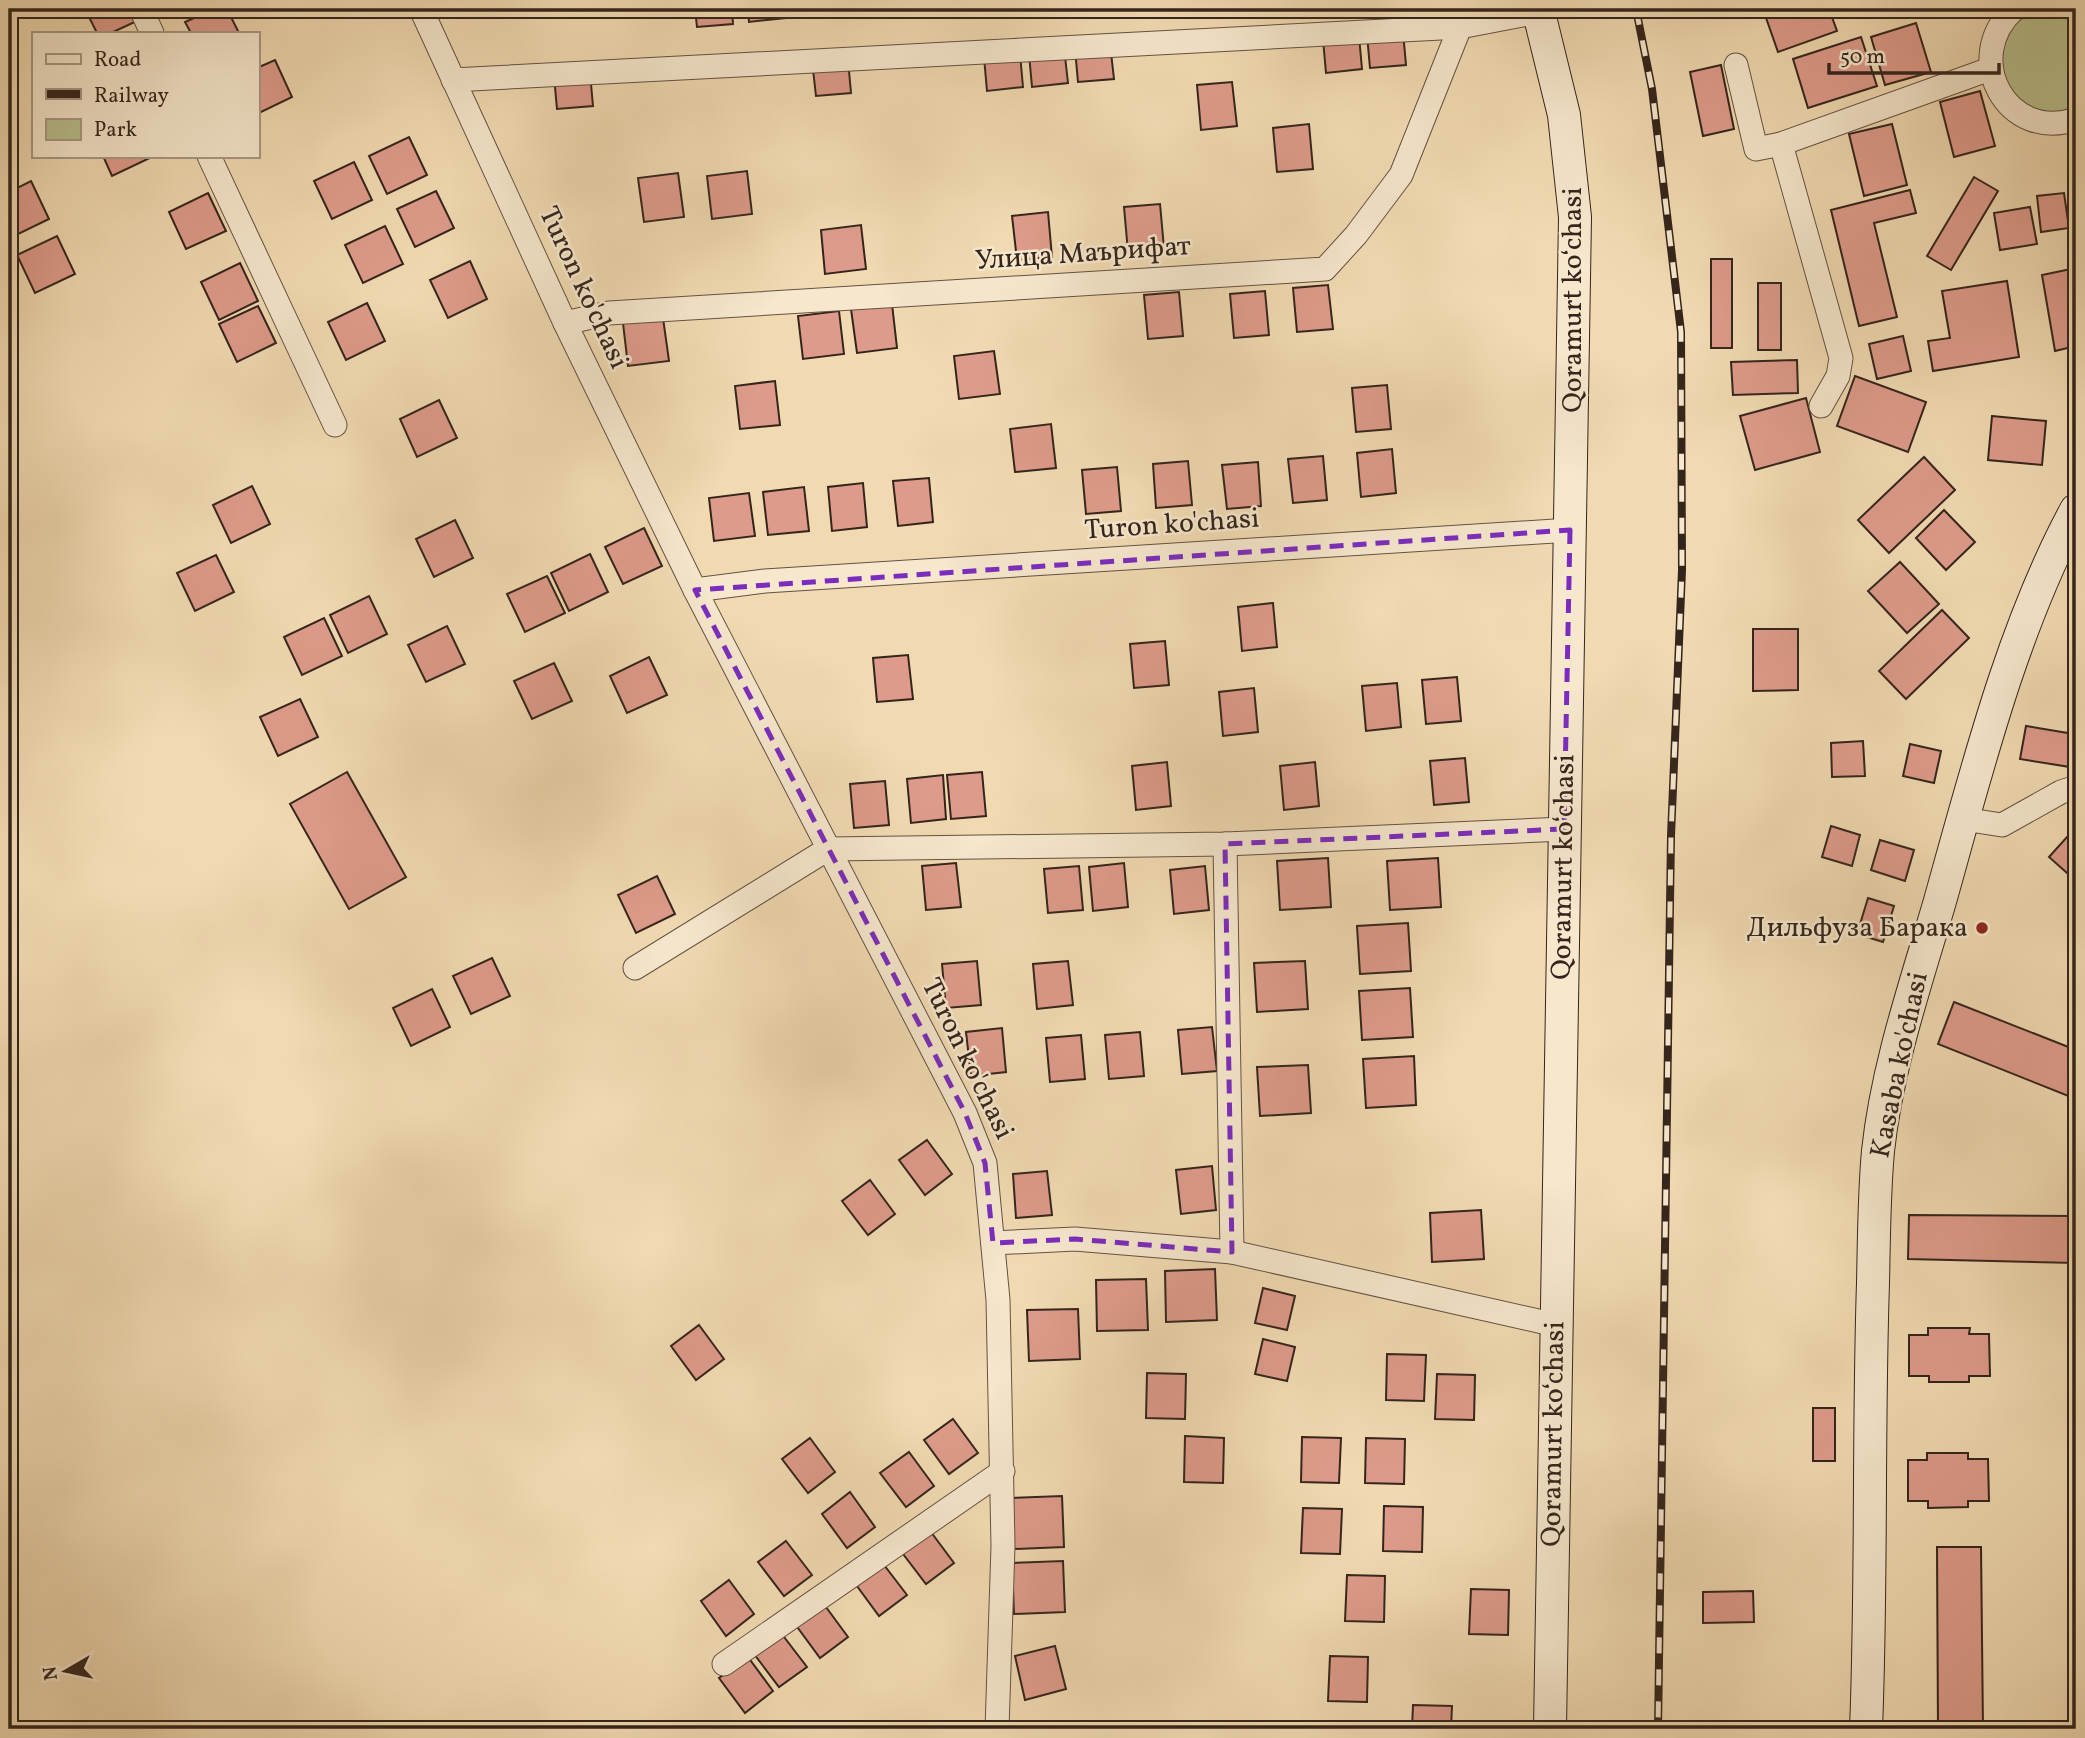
<svg xmlns="http://www.w3.org/2000/svg" width="2085" height="1738" font-family="Vollkorn,serif">
<style>
.green{fill:#b9c08d;stroke:#767254;stroke-width:2}
.building{fill:#de9b8b;stroke:#34251c;stroke-width:2}
.lines{fill:none;stroke-linecap:round;stroke-linejoin:round}
.street-casing{stroke:#635242;stroke-width:25}
.secondary-casing{stroke:#34251c;stroke-width:34}
.street{stroke:#f6e7cd;stroke-width:23}
.secondary{stroke:#f6e7cd;stroke-width:32}
.rail-casing{stroke:#34251c;stroke-width:8}
.rail{stroke:#f6e7cd;stroke-width:5;stroke-dasharray:16;stroke-linecap:butt}
.marked{fill:none;stroke:#7b2cbf;stroke-width:5;stroke-dasharray:14 9;stroke-linejoin:round}
.poi-dot{fill:#8f2418;stroke:#f6e7cd;stroke-width:2.5}
.labels{text-anchor:middle;dominant-baseline:central;stroke-width:5;stroke-linejoin:round;paint-order:stroke}
.street-label{font-size:28px;fill:#34251c;stroke:#f6e7cd}
.poi-label{font-size:28px;fill:#34251c;stroke:#f6e7cd;text-anchor:end}
</style>
<rect width="100%" height="100%" fill="#f1dab2"/>
<filter id="stains"><feTurbulence type="fractalNoise" baseFrequency=".00286" numOctaves="4"/><feColorMatrix values="0 0 0 0 .2 0 0 0 0 .09 0 0 0 0 .02 0 0 0 .5 -.17"/></filter>
<radialGradient id="worn" r=".72"><stop offset=".6" stop-color="#630" stop-opacity="0"/><stop offset="1" stop-color="#630" stop-opacity=".3"/></radialGradient>
<path class="green" d="M 2047,9 L 2068,11 L 2076,15 L 2076,106 C 2005,142 1964,22 2047,9 Z"/>
<g class="building">
<path d="M 85,9 L 133,9 L 139,20 L 111,33 L 97,33 Z"/>
<path d="M 214,9 L 227,9 L 239,33 L 191,33 L 185,22 Z"/>
<path d="M 695,9 L 732,9 L 733,24 L 697,27 Z"/>
<path d="M 748,9 L 784,9 L 785,18 L 749,22 Z"/>
<path d="M 1784,9 L 1829,9 L 1837,31 L 1778,52 L 1765,15 Z"/>
<path d="M 1402,21 L 1406,65 L 1370,68 L 1366,24 Z"/>
<path d="M 1916,23 L 1931,72 L 1885,85 L 1871,37 Z"/>
<path d="M 1358,25 L 1362,69 L 1326,73 L 1322,28 Z"/>
<path d="M 1109,35 L 1114,79 L 1078,82 L 1074,38 Z"/>
<path d="M 1861,37 L 1877,86 L 1808,108 L 1793,59 Z"/>
<path d="M 1063,39 L 1068,83 L 1032,87 L 1028,43 Z"/>
<path d="M 1019,43 L 1023,87 L 987,91 L 983,46 Z"/>
<path d="M 847,49 L 851,93 L 816,96 L 811,52 Z"/>
<path d="M 275,60 L 292,97 L 257,114 L 257,68 Z"/>
<path d="M 589,62 L 593,106 L 557,109 L 553,65 Z"/>
<path d="M 1721,65 L 1734,129 L 1703,136 L 1690,72 Z"/>
<path d="M 1232,82 L 1237,126 L 1201,130 L 1197,85 Z"/>
<path d="M 1980,91 L 1995,146 L 1954,157 L 1940,102 Z"/>
<path d="M 1309,124 L 1313,169 L 1277,172 L 1273,128 Z"/>
<path d="M 1892,124 L 1907,185 L 1864,196 L 1849,134 Z"/>
<path d="M 409,137 L 427,175 L 387,194 L 369,156 Z"/>
<path d="M 103,156 L 151,156 L 152,157 L 112,176 Z"/>
<path d="M 354,162 L 372,200 L 332,219 L 314,181 Z"/>
<path d="M 747,171 L 752,214 L 712,219 L 707,176 Z"/>
<path d="M 678,173 L 684,217 L 644,222 L 638,178 Z"/>
<path d="M 1974,177 L 1998,191 L 1951,270 L 1927,256 Z"/>
<path d="M 31,181 L 49,219 L 10,238 L 9,192 Z"/>
<path d="M 1910,190 L 1916,213 L 1874,223 L 1897,317 L 1859,326 L 1831,210 Z"/>
<path d="M 436,191 L 454,228 L 415,247 L 397,209 Z"/>
<path d="M 208,193 L 226,231 L 186,249 L 169,212 Z"/>
<path d="M 2064,193 L 2069,228 L 2041,232 L 2037,196 Z"/>
<path d="M 1160,204 L 1164,248 L 1128,252 L 1124,207 Z"/>
<path d="M 2030,207 L 2037,244 L 2000,250 L 1994,213 Z"/>
<path d="M 1048,212 L 1052,257 L 1017,260 L 1012,216 Z"/>
<path d="M 861,225 L 866,269 L 825,274 L 821,230 Z"/>
<path d="M 385,226 L 403,264 L 363,283 L 345,245 Z"/>
<path d="M 57,236 L 75,274 L 35,293 L 17,255 Z"/>
<rect x="1711" y="259" width="21" height="89"/>
<path d="M 470,261 L 487,299 L 448,318 L 430,280 Z"/>
<path d="M 240,263 L 258,301 L 219,320 L 201,282 Z"/>
<path d="M 2071,269 L 2076,296 L 2076,346 L 2055,351 L 2042,275 Z"/>
<path d="M 2007,281 L 2019,357 L 1933,371 L 1928,341 L 1950,338 L 1942,291 Z"/>
<rect x="1758" y="283" width="23" height="67"/>
<path d="M 1328,285 L 1333,329 L 1297,332 L 1293,288 Z"/>
<path d="M 1265,291 L 1269,335 L 1234,338 L 1230,294 Z"/>
<path d="M 1179,292 L 1183,336 L 1148,339 L 1144,295 Z"/>
<path d="M 367,303 L 385,341 L 346,360 L 328,322 Z"/>
<path d="M 892,304 L 897,348 L 857,353 L 851,309 Z"/>
<path d="M 258,306 L 276,343 L 237,362 L 219,324 Z"/>
<path d="M 839,311 L 844,354 L 803,359 L 798,316 Z"/>
<path d="M 663,318 L 669,361 L 628,366 L 623,323 Z"/>
<path d="M 1903,336 L 1911,371 L 1877,379 L 1869,344 Z"/>
<path d="M 994,351 L 1000,394 L 959,399 L 954,356 Z"/>
<path d="M 1797,360 L 1798,393 L 1733,395 L 1731,362 Z"/>
<path d="M 1855,376 L 1926,402 L 1908,452 L 1837,426 Z"/>
<path d="M 775,381 L 780,425 L 740,429 L 735,386 Z"/>
<path d="M 1387,385 L 1391,429 L 1356,432 L 1352,388 Z"/>
<path d="M 1806,398 L 1820,452 L 1755,470 L 1740,416 Z"/>
<path d="M 439,400 L 457,438 L 417,457 L 400,419 Z"/>
<path d="M 1992,416 L 2046,421 L 2042,465 L 1988,460 Z"/>
<path d="M 1051,424 L 1056,468 L 1015,472 L 1010,429 Z"/>
<path d="M 1392,449 L 1396,493 L 1361,497 L 1357,453 Z"/>
<path d="M 1323,456 L 1327,500 L 1293,503 L 1288,459 Z"/>
<path d="M 1924,457 L 1955,490 L 1889,553 L 1858,520 Z"/>
<path d="M 1188,461 L 1192,505 L 1156,508 L 1153,464 Z"/>
<path d="M 1258,462 L 1261,506 L 1227,509 L 1222,465 Z"/>
<path d="M 1117,467 L 1121,511 L 1086,514 L 1082,470 Z"/>
<path d="M 929,478 L 933,522 L 898,526 L 893,481 Z"/>
<path d="M 863,483 L 867,527 L 832,531 L 828,487 Z"/>
<path d="M 252,486 L 270,524 L 231,543 L 213,505 Z"/>
<path d="M 804,487 L 809,531 L 768,535 L 763,492 Z"/>
<path d="M 749,493 L 755,536 L 714,541 L 709,498 Z"/>
<path d="M 1944,510 L 1975,542 L 1946,570 L 1916,538 Z"/>
<path d="M 455,520 L 473,558 L 434,577 L 416,539 Z"/>
<path d="M 644,528 L 662,566 L 623,584 L 605,547 Z"/>
<path d="M 590,554 L 608,592 L 569,611 L 551,573 Z"/>
<path d="M 216,555 L 234,592 L 195,611 L 177,573 Z"/>
<path d="M 1900,562 L 1939,604 L 1907,633 L 1868,591 Z"/>
<path d="M 547,576 L 565,613 L 525,632 L 507,594 Z"/>
<path d="M 369,596 L 387,634 L 348,653 L 330,615 Z"/>
<path d="M 1273,603 L 1277,647 L 1242,651 L 1238,607 Z"/>
<path d="M 1942,610 L 1969,638 L 1906,699 L 1879,671 Z"/>
<path d="M 324,618 L 342,656 L 302,675 L 284,637 Z"/>
<path d="M 447,626 L 465,664 L 426,682 L 408,645 Z"/>
<path d="M 1753,629 L 1798,629 L 1798,690 L 1753,691 Z"/>
<path d="M 1165,641 L 1169,685 L 1134,688 L 1130,644 Z"/>
<path d="M 908,655 L 913,699 L 877,702 L 873,658 Z"/>
<path d="M 649,657 L 667,695 L 627,713 L 610,676 Z"/>
<path d="M 554,663 L 572,701 L 532,719 L 514,681 Z"/>
<path d="M 1457,677 L 1461,721 L 1426,724 L 1422,680 Z"/>
<path d="M 1397,683 L 1401,727 L 1366,731 L 1362,686 Z"/>
<path d="M 1254,688 L 1258,732 L 1223,736 L 1219,692 Z"/>
<path d="M 300,699 L 318,737 L 278,756 L 260,717 Z"/>
<path d="M 2076,723 L 2076,768 L 2020,759 L 2026,726 L 2074,734 Z"/>
<path d="M 1863,741 L 1865,776 L 1832,777 L 1831,743 Z"/>
<path d="M 1910,744 L 1941,751 L 1934,783 L 1903,776 Z"/>
<path d="M 1465,758 L 1469,802 L 1434,805 L 1430,761 Z"/>
<path d="M 1167,762 L 1171,806 L 1136,810 L 1132,766 Z"/>
<path d="M 1315,762 L 1319,806 L 1284,810 L 1280,766 Z"/>
<path d="M 347,772 L 406,877 L 349,909 L 290,804 Z"/>
<path d="M 982,772 L 986,816 L 951,819 L 947,775 Z"/>
<path d="M 943,775 L 946,819 L 911,823 L 907,779 Z"/>
<path d="M 885,781 L 889,825 L 854,828 L 850,784 Z"/>
<path d="M 1831,826 L 1860,835 L 1852,866 L 1822,857 Z"/>
<path d="M 2076,827 L 2076,881 L 2049,857 Z"/>
<path d="M 1880,840 L 1914,850 L 1905,881 L 1871,870 Z"/>
<path d="M 1328,858 L 1331,907 L 1280,910 L 1277,861 Z"/>
<path d="M 1438,858 L 1441,907 L 1390,910 L 1387,861 Z"/>
<path d="M 956,863 L 961,907 L 926,910 L 922,866 Z"/>
<path d="M 1124,863 L 1128,907 L 1093,911 L 1089,867 Z"/>
<path d="M 1079,866 L 1083,910 L 1048,913 L 1044,869 Z"/>
<path d="M 1205,866 L 1209,910 L 1174,914 L 1170,870 Z"/>
<path d="M 657,876 L 675,914 L 636,933 L 618,895 Z"/>
<path d="M 1868,898 L 1894,906 L 1883,942 L 1857,934 Z"/>
<path d="M 1408,923 L 1411,971 L 1360,974 L 1357,926 Z"/>
<path d="M 492,958 L 510,996 L 471,1014 L 453,976 Z"/>
<path d="M 977,961 L 981,1005 L 946,1008 L 942,964 Z"/>
<path d="M 1068,961 L 1073,1005 L 1037,1009 L 1033,964 Z"/>
<path d="M 1305,961 L 1308,1009 L 1257,1012 L 1254,963 Z"/>
<path d="M 1410,988 L 1413,1037 L 1362,1040 L 1359,991 Z"/>
<path d="M 432,989 L 450,1027 L 411,1046 L 393,1008 Z"/>
<path d="M 1954,1002 L 2076,1050 L 2076,1099 L 1938,1044 Z"/>
<path d="M 1212,1027 L 1217,1071 L 1182,1074 L 1178,1030 Z"/>
<path d="M 1002,1028 L 1006,1072 L 971,1076 L 966,1032 Z"/>
<path d="M 1140,1032 L 1144,1076 L 1109,1079 L 1105,1035 Z"/>
<path d="M 1081,1035 L 1085,1079 L 1050,1082 L 1046,1038 Z"/>
<path d="M 1414,1056 L 1416,1105 L 1366,1108 L 1363,1059 Z"/>
<path d="M 1308,1065 L 1311,1113 L 1260,1116 L 1257,1067 Z"/>
<path d="M 927,1140 L 952,1174 L 925,1195 L 899,1160 Z"/>
<path d="M 1212,1166 L 1216,1210 L 1181,1214 L 1176,1170 Z"/>
<path d="M 1047,1171 L 1052,1215 L 1016,1218 L 1013,1174 Z"/>
<path d="M 870,1180 L 895,1214 L 868,1235 L 842,1201 Z"/>
<path d="M 1481,1210 L 1484,1259 L 1432,1262 L 1430,1213 Z"/>
<path d="M 1909,1215 L 2076,1216 L 2076,1263 L 1908,1259 Z"/>
<path d="M 1215,1269 L 1217,1320 L 1166,1322 L 1165,1271 Z"/>
<path d="M 1146,1279 L 1148,1330 L 1097,1331 L 1096,1280 Z"/>
<path d="M 1263,1288 L 1295,1296 L 1287,1330 L 1255,1323 Z"/>
<path d="M 1078,1309 L 1080,1359 L 1029,1361 L 1027,1310 Z"/>
<path d="M 699,1325 L 724,1359 L 696,1380 L 671,1346 Z"/>
<path d="M 1928,1328 L 1970,1328 L 1969,1334 L 1989,1334 L 1990,1376 L 1969,1376 L 1969,1382 L 1929,1382 L 1929,1376 L 1909,1376 L 1909,1335 L 1928,1335 Z"/>
<path d="M 1263,1339 L 1295,1347 L 1287,1381 L 1255,1374 Z"/>
<path d="M 1387,1354 L 1426,1355 L 1424,1401 L 1386,1400 Z"/>
<path d="M 1147,1373 L 1186,1374 L 1185,1419 L 1146,1418 Z"/>
<path d="M 1437,1374 L 1475,1375 L 1474,1420 L 1435,1419 Z"/>
<rect x="1813" y="1408" width="22" height="53"/>
<path d="M 953,1419 L 978,1453 L 949,1474 L 924,1440 Z"/>
<path d="M 1185,1436 L 1224,1438 L 1223,1483 L 1184,1482 Z"/>
<path d="M 1302,1437 L 1341,1438 L 1339,1483 L 1301,1482 Z"/>
<path d="M 810,1438 L 835,1472 L 808,1493 L 782,1459 Z"/>
<path d="M 1366,1438 L 1405,1439 L 1404,1484 L 1365,1483 Z"/>
<path d="M 909,1452 L 934,1486 L 906,1507 L 880,1473 Z"/>
<path d="M 1927,1453 L 1968,1453 L 1968,1459 L 1988,1459 L 1989,1501 L 1968,1501 L 1968,1507 L 1928,1508 L 1928,1501 L 1908,1501 L 1908,1460 L 1927,1460 Z"/>
<path d="M 850,1492 L 875,1527 L 847,1548 L 822,1514 Z"/>
<path d="M 1062,1496 L 1064,1547 L 1013,1549 L 1011,1498 Z"/>
<path d="M 1384,1506 L 1423,1507 L 1422,1552 L 1383,1551 Z"/>
<path d="M 1303,1508 L 1342,1509 L 1340,1554 L 1301,1553 Z"/>
<path d="M 928,1528 L 954,1563 L 926,1584 L 900,1550 Z"/>
<path d="M 786,1541 L 812,1575 L 784,1596 L 758,1562 Z"/>
<path d="M 1937,1547 L 1981,1547 L 1983,1729 L 1938,1729 Z"/>
<path d="M 881,1561 L 907,1595 L 879,1616 L 854,1582 Z"/>
<path d="M 1063,1561 L 1065,1612 L 1014,1614 L 1012,1563 Z"/>
<path d="M 1347,1575 L 1385,1576 L 1384,1622 L 1345,1621 Z"/>
<path d="M 729,1580 L 754,1614 L 726,1636 L 701,1601 Z"/>
<path d="M 1471,1589 L 1509,1590 L 1508,1635 L 1469,1634 Z"/>
<path d="M 1753,1591 L 1754,1622 L 1703,1623 L 1703,1592 Z"/>
<path d="M 823,1603 L 848,1637 L 820,1658 L 795,1624 Z"/>
<path d="M 781,1633 L 807,1667 L 779,1687 L 754,1654 Z"/>
<path d="M 1055,1646 L 1066,1689 L 1025,1700 L 1015,1656 Z"/>
<path d="M 1330,1656 L 1368,1657 L 1367,1702 L 1328,1701 Z"/>
<path d="M 748,1657 L 773,1691 L 745,1713 L 719,1678 Z"/>
<path d="M 1413,1705 L 1452,1706 L 1451,1729 L 1412,1729 Z"/>
</g>
<g class="lines">
<defs>
<g id="street">
<path d="M 141,9 L 152,33"/>
<path d="M 421,9 L 565,323 L 695,590 L 965,1113 L 985,1163 L 998,1300 L 1003,1546 L 997,1729"/>
<path d="M 2014,9 C 1961,58 2007,143 2076,119"/>
<path d="M 1736,65 L 1756,149 L 1781,144"/>
<path d="M 453,80 L 1460,27 L 1549,10"/>
<path d="M 209,156 L 335,425"/>
<path d="M 565,323 L 609,313 L 1325,269 L 1356,235 L 1401,175 L 1460,27"/>
<path d="M 1821,406 L 1838,376 L 1841,358 L 1781,144 L 1990,69"/>
<path d="M 695,590 L 765,581 L 1570,530"/>
<path d="M 1963,819 L 2002,825 L 2061,792 L 2076,787"/>
<path d="M 1225,844 L 1232,1252"/>
<path d="M 635,968 L 828,849 L 1225,844 L 1564,829"/>
<path d="M 993,1243 L 1075,1239 L 1232,1252 L 1556,1325"/>
<path d="M 724,1664 L 1003,1471"/>
</g>
<g id="secondary">
<path d="M 1538,9 L 1564,115 L 1575,217 L 1550,1729"/>
<path d="M 1866,1729 C 1872,1581 1868,1432 1873,1283 C 1874,1239 1874,1195 1878,1151 C 1887,1066 1916,983 1940,901 C 1976,773 2012,628 2076,510"/>
</g>
</defs>
<use href="#street" class="street-casing"/>
<use href="#secondary" class="secondary-casing"/>
<use href="#street" class="street"/>
<use href="#secondary" class="secondary"/>
<defs>
<path id="rail" d="M 1636,9 L 1652,89 L 1681,332 L 1682,570 L 1671,836 L 1658,1729"/>
</defs>
<use href="#rail" class="rail-casing"/>
<use href="#rail" class="rail"/>
</g>
<path class="marked" d="M 1570,530 L 1564,829 L 1225,844 L 1232,1252 L 1075,1239 L 993,1243 L 985,1163 L 965,1113 L 695,590 Z"/>
<circle class="poi-dot" cx="1982" cy="928" r="7"/>
<g class="labels">
<g class="street-label">
<text transform="translate(1083 254) rotate(-4)">Улица Маърифат</text>
<text transform="translate(583 288) rotate(65)">Turon ko'chasi</text>
<text transform="translate(1573 300) rotate(-90)">Qoramurt koʻchasi</text>
<text transform="translate(1172 525) rotate(-4)">Turon ko'chasi</text>
<text transform="translate(1564 867) rotate(-89)">Qoramurt koʻchasi</text>
<text transform="translate(967 1059) rotate(64)">Turon ko'chasi</text>
<text transform="translate(1900 1065) rotate(-78)">Kasaba ko'chasi</text>
<text transform="translate(1554 1434) rotate(-89)">Qoramurt koʻchasi</text>
</g>
<g class="poi-label">
<text x="1968" y="928">Дильфуза Барака</text>
</g>
</g>
<rect width="2085" height="1738" fill="none" stroke="#f1dab2" stroke-width="35"/>
<rect x="10" y="10" width="2064" height="1717" fill="none" stroke="#34251c" stroke-width="3.5"/>
<rect x="18" y="18" width="2050" height="1703" fill="none" stroke="#34251c" stroke-width="2"/>
<rect x="32" y="32" width="228" height="126" fill="#f6e7cd" stroke="#a89986" stroke-width="2"/>
<rect x="46" y="54" width="35" height="10" fill="#f6e7cd" stroke="#a89986" stroke-width="2"/>
<text x="94" y="66" font-size="21" fill="#34251c">Road</text>
<rect x="46" y="89" width="35" height="10" fill="#34251c" stroke="#a89986" stroke-width="2"/>
<text x="94" y="102" font-size="21" fill="#34251c">Railway</text>
<rect x="46" y="119" width="35" height="21" fill="#b9c08d" stroke="#a89986" stroke-width="2"/>
<text x="94" y="136" font-size="21" fill="#34251c">Park</text>
<g transform="translate(66 1671) rotate(261)" stroke="#f6e7cd" stroke-width="5" paint-order="stroke">
<path d="M0-5L12 26L0 18L-12 26Z" fill="#34251c"/>
<text y="-10" font-size="19" font-weight="bold" text-anchor="middle" fill="#34251c">N</text>
</g>
<path d="M1829 63v10h170v-10" fill="none" stroke="#34251c" stroke-width="3.5"/>
<text x="1840" y="63" font-size="21" fill="#34251c" stroke="#f6e7cd" stroke-width="5" paint-order="stroke">50 m</text>
<rect width="100%" height="100%" filter="url(#stains)"/>
<rect width="100%" height="100%" fill="url(#worn)"/>
</svg>
